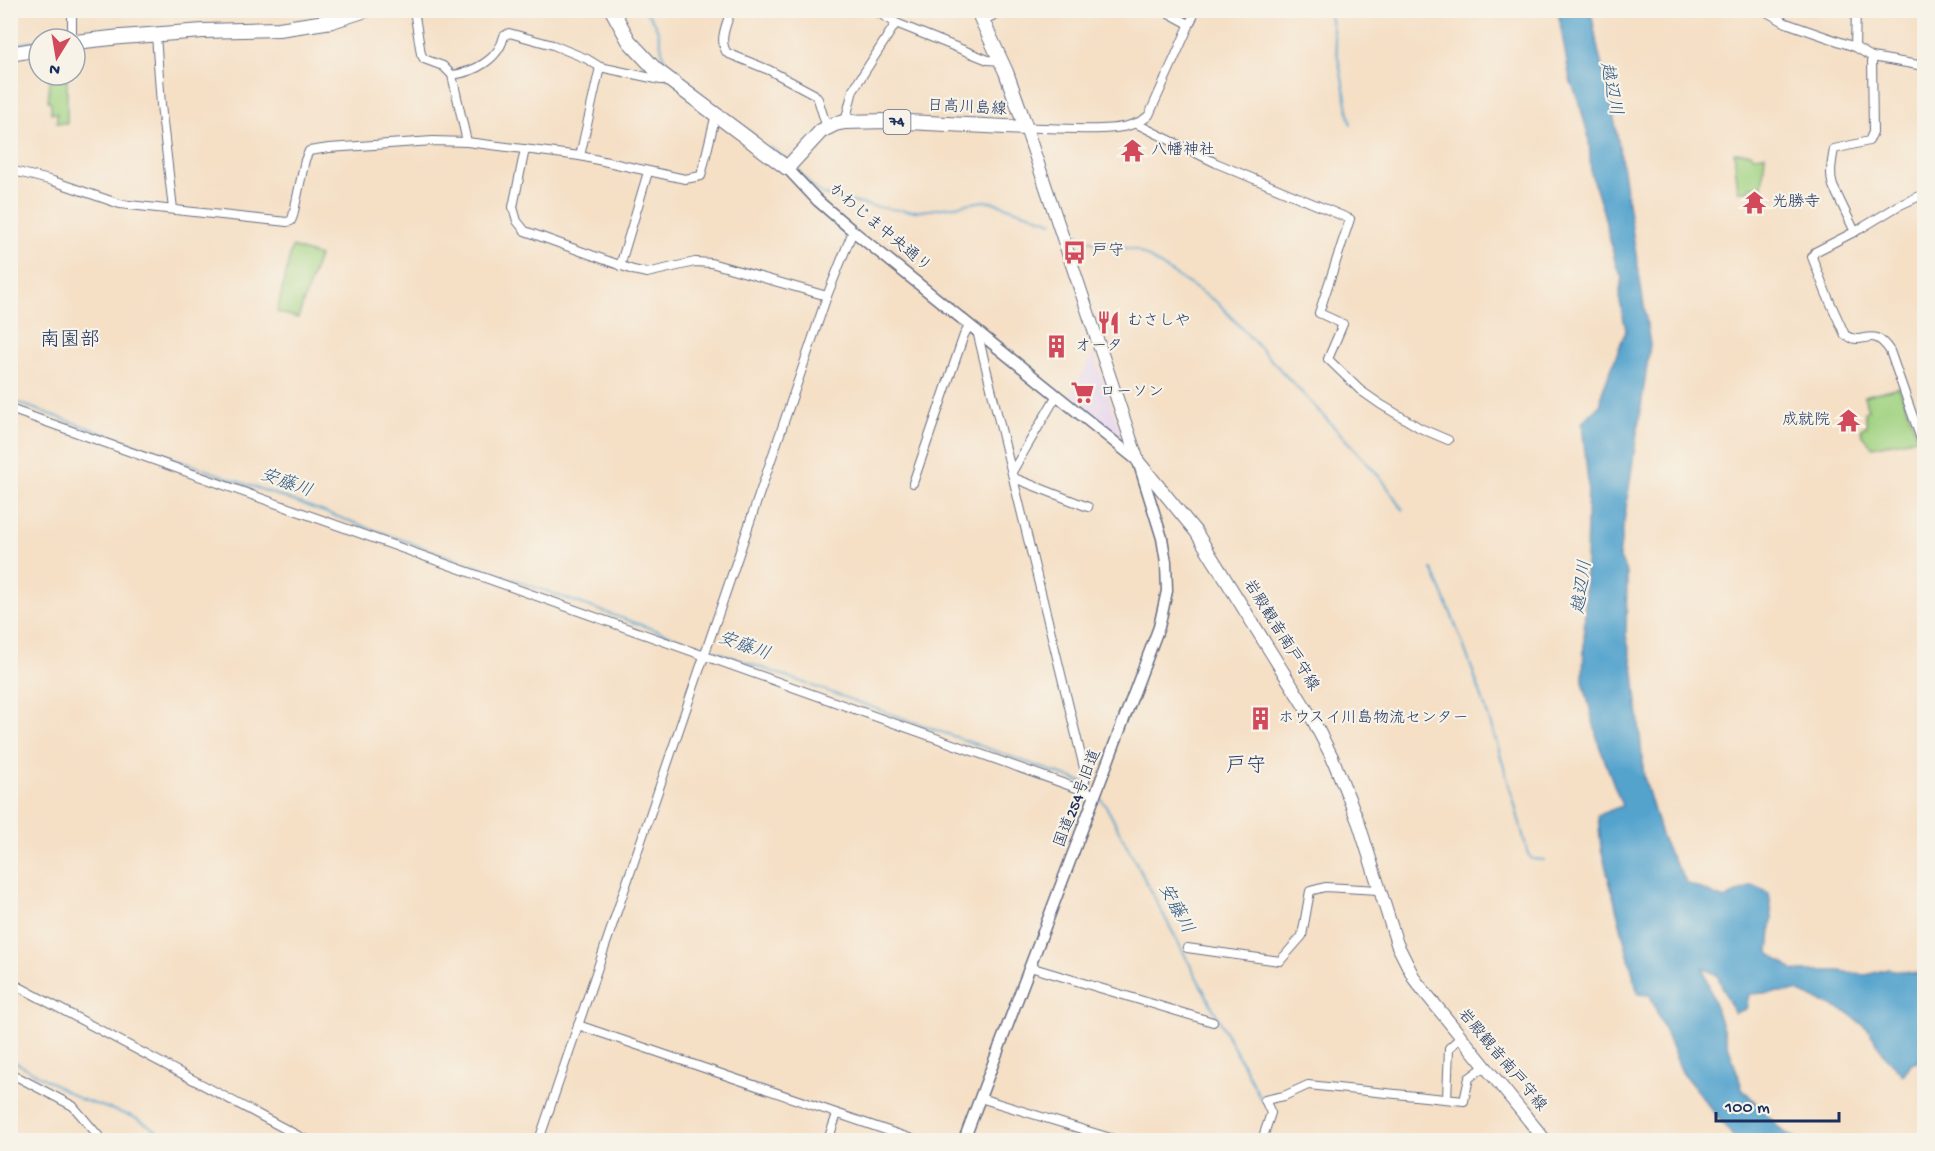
<svg xmlns="http://www.w3.org/2000/svg" width="1935" height="1151" font-family="'Gochi Hand','Klee One',sans-serif">
<style>
.built{fill:#e5d3f1}
.green{fill:#a1d382;stroke:#5e8170;stroke-width:1.5}
.water{fill:#53a3cd;stroke:#376996;stroke-width:1.5}
.lines{fill:none;stroke-linecap:round;stroke-linejoin:round}
.stream{stroke:#53a3cd;stroke-width:2}
.minor-casing{stroke:#676d82;stroke-width:10}
.tertiary-casing{stroke:#676d82;stroke-width:13}
.secondary-casing{stroke:#676d82;stroke-width:14}
.primary-casing{stroke:#676d82;stroke-width:16}
.minor{stroke:#fff;stroke-width:8}
.tertiary{stroke:#fff;stroke-width:10}
.secondary{stroke:#fff;stroke-width:12}
.primary{stroke:#fff;stroke-width:14}
.labels{text-anchor:middle;dominant-baseline:central;stroke-width:4.5;stroke-linejoin:round;paint-order:stroke}
.shield{fill:#f7f3e8;stroke:#5d6a87;stroke-width:1.5}
.shield-label{font-size:15px;font-weight:bold;fill:#1b2f5e}
.street-label{font-size:16px;fill:#1b2f5e;stroke:#f7f3e8}
.poi-label{font-size:16px;fill:#1b2f5e;stroke:#f7f3e8;text-anchor:start}
.water-label{font-size:18px;font-style:italic;fill:#2f5885;stroke:#f7f3e8}
.quarter-label{font-size:20px;fill:#1b2f5e;stroke:#f7f3e8}
</style>
<rect width="100%" height="100%" fill="#f7f3e8"/>
<filter id="ink" filterUnits="userSpaceOnUse"><feTurbulence type="fractalNoise" baseFrequency=".0167" numOctaves="2"/><feDisplacementMap in="SourceGraphic" scale="12" xChannelSelector="R" yChannelSelector="G"/><feConvolveMatrix kernelMatrix="1 2 1 2 8 2 1 2 1" color-interpolation-filters="sRGB"/></filter>
<filter id="wash" filterUnits="userSpaceOnUse"><feTurbulence type="fractalNoise" baseFrequency=".008" numOctaves="4" result="noise"/><feDisplacementMap in="SourceGraphic" scale="24" xChannelSelector="R" yChannelSelector="G"/><feGaussianBlur stdDeviation="1.35" result="paint"/><feColorMatrix in="noise" values="0 0 0 0 0 0 0 0 0 0 0 0 0 0 0 0 0 1.4 0 .05"/><feComposite in="paint" operator="in"/></filter>
<g filter="url(#wash)">
<rect width="100%" height="100%" fill="#f5dfc5"/>
<path class="built" d="M 1093,354 L 1094,354 L 1121,435 L 1116,436 L 1069,398 Z"/>
<g class="green">
<path d="M 50,80 L 67,80 L 67,123 L 57,123 L 57,113 L 51,113 L 51,102 L 48,101 Z"/>
<path d="M 1734,152 L 1752,153 L 1753,156 L 1765,155 L 1762,187 L 1749,186 L 1749,191 L 1738,191 Z"/>
<path d="M 292,247 L 319,256 L 298,318 L 277,312 Z"/>
<path d="M 1899,387 L 1918,438 L 1873,447 L 1862,436 L 1861,428 L 1867,426 L 1865,412 L 1868,410 L 1864,396 Z"/>
</g>
<path class="water" d="M 1558,11 L 1591,11 L 1598,50 L 1613,113 L 1621,157 L 1650,345 L 1619,556 L 1627,574 L 1626,635 L 1634,672 L 1644,777 L 1661,835 L 1669,853 L 1687,883 L 1724,899 L 1753,885 L 1769,893 L 1772,917 L 1769,953 L 1794,971 L 1839,971 L 1866,975 L 1888,969 L 1924,975 L 1924,1060 L 1911,1064 L 1903,1075 L 1885,1056 L 1868,1029 L 1848,1013 L 1797,991 L 1749,994 L 1746,1009 L 1734,1013 L 1717,975 L 1703,968 L 1742,1088 L 1782,1131 L 1800,1140 L 1736,1140 L 1682,1072 L 1650,995 L 1638,994 L 1601,848 L 1598,815 L 1622,806 L 1599,745 L 1583,681 L 1588,482 L 1582,423 L 1601,404 L 1602,393 L 1626,330 L 1619,297 L 1622,277 L 1616,265 L 1603,211 L 1591,173 L 1589,139 L 1579,101 L 1570,80 Z"/>
<g class="lines">
<g class="stream">
<path d="M 644,10 C 668,33 655,52 672,74"/>
<path d="M 1329,10 L 1351,125"/>
<path d="M 45,39 L 63,35"/>
<path d="M 10,46 L 39,40"/>
<path d="M 1924,79 L 1924,126"/>
<path d="M 715,106 L 756,137"/>
<path d="M 770,147 L 787,160"/>
<path d="M 794,166 C 803,175 812,190 824,194 C 842,202 901,212 920,211 C 941,209 963,204 984,201 L 992,202 L 1053,222"/>
<path d="M 1064,226 C 1076,234 1089,242 1103,245 C 1114,247 1125,247 1137,250 L 1218,303 L 1361,456 L 1384,482 L 1403,510"/>
<path d="M 10,400 L 703,647"/>
<path d="M 1432,569 C 1473,660 1503,757 1528,854 L 1532,859 L 1544,860"/>
<path d="M 709,649 L 1082,782"/>
<path d="M 1099,797 L 1106,806 L 1262,1101"/>
<path d="M 10,1059 L 80,1099 L 134,1117 L 150,1126 L 170,1140"/>
</g>
</g>
</g>
<g filter="url(#ink)">
<g class="lines">
<defs>
<g id="minor">
<path d="M 414,10 L 421,54 L 424,59 L 443,66 L 452,75 C 475,72 499,59 504,36 L 509,33 L 553,45 L 587,59 L 600,67 L 661,80 L 667,79"/>
<path d="M 731,10 C 727,24 718,40 727,53 L 769,70 L 814,94 L 818,99 L 827,128"/>
<path d="M 873,10 L 896,23 L 988,60 L 1001,61"/>
<path d="M 1163,10 L 1189,24"/>
<path d="M 1763,10 L 1786,23 L 1855,47 L 1872,57 L 1924,66"/>
<path d="M 156,35 L 161,105 L 173,209"/>
<path d="M 72,39 L 72,10"/>
<path d="M 1855,47 L 1856,10"/>
<path d="M 452,75 L 467,142"/>
<path d="M 845,122 L 853,90 L 896,23"/>
<path d="M 1137,124 L 1216,163 L 1350,219 L 1319,313 L 1343,324 L 1328,359 L 1360,390 L 1380,404 L 1420,428 L 1448,440"/>
<path d="M 1026,128 C 1057,126 1127,138 1149,115 L 1196,10"/>
<path d="M 525,149 L 513,207 L 517,221 L 525,231 L 633,270 L 647,273 L 695,262 L 711,263 L 827,296"/>
<path d="M 580,156 L 600,67"/>
<path d="M 10,170 L 53,181 L 120,204 L 287,222 L 291,221 L 293,216 L 305,160 L 309,151 L 329,148 L 433,141 L 467,142 L 580,156 L 685,179 L 701,176 L 715,118 L 717,115"/>
<path d="M 1924,194 L 1898,206 L 1860,229 L 1815,252 L 1812,257 L 1826,293 L 1845,335 C 1865,348 1871,323 1890,351 L 1924,448"/>
<path d="M 1855,232 L 1833,186 C 1829,174 1832,161 1834,149 L 1869,141 L 1873,132 L 1872,57"/>
<path d="M 620,266 L 648,172"/>
<path d="M 977,331 L 1086,776 L 1083,791"/>
<path d="M 10,409 L 1096,795"/>
<path d="M 1012,472 L 1057,395"/>
<path d="M 1014,478 L 1088,507"/>
<path d="M 913,483 L 964,335 L 970,325"/>
<path d="M 1187,948 L 1280,961 L 1302,936 L 1310,891 L 1325,887 L 1379,890"/>
<path d="M 1030,967 L 1213,1022"/>
<path d="M 10,982 L 306,1140"/>
<path d="M 578,1025 L 915,1140"/>
<path d="M 10,1073 L 73,1106 L 102,1140"/>
<path d="M 980,1098 L 1117,1140"/>
<path d="M 1447,1099 L 1449,1048 L 1460,1038"/>
<path d="M 539,1140 L 827,296 L 853,231"/>
<path d="M 828,1140 L 837,1114"/>
<path d="M 1262,1140 L 1271,1113 L 1265,1100 L 1284,1096 L 1308,1085 L 1464,1101 L 1469,1078 L 1484,1067"/>
</g>
<path id="tertiary" d="M 787,168 L 818,201 L 853,231 L 1138,461 L 1162,538 L 1166,562 L 1167,591 L 1159,627 L 964,1140"/>
<path id="secondary" d="M 1026,128 L 1138,461 L 1196,532 L 1313,720 L 1332,757 L 1348,796 L 1359,824 L 1397,944 L 1415,980 L 1545,1140"/>
<g id="primary">
<path d="M 612,10 L 629,41 L 655,69 L 787,168 L 821,131 L 835,124 L 845,122 L 888,121 L 1026,128 L 1006,72 L 981,18 L 998,10"/>
<path d="M 75,42 L 121,37 L 203,31 L 279,29 L 332,21 L 366,10"/>
<path d="M 10,54 L 39,49"/>
</g>
</defs>
<use href="#minor" class="minor-casing"/>
<use href="#tertiary" class="tertiary-casing"/>
<use href="#secondary" class="secondary-casing"/>
<use href="#primary" class="primary-casing"/>
<use href="#minor" class="minor"/>
<use href="#tertiary" class="tertiary"/>
<use href="#secondary" class="secondary"/>
<use href="#primary" class="primary"/>
</g>
</g>
<defs>
<symbol id="temple-bare" viewBox="-9 -9 18 18"><path d="M0-6L5-2H3V0L6.5 2.5H4V6H1.5V3h-3V6H-4V2.5H-6.5L-3 0V-2H-5Z" fill="#d1495b" stroke="#f7f3e8" stroke-width="2.5" paint-order="stroke"/></symbol>
<symbol id="bus-bare" viewBox="-9 -9 18 18"><path d="M-5-6H5V4H4V6H2V4H-2V6H-4V4H-5ZM-3.5-4V0h7V-4ZM-3.5 1.2v1.5H-2V1.2ZM2 1.2v1.5H3.5V1.2Z" fill="#d1495b" stroke="#f7f3e8" stroke-width="2.5" paint-order="stroke"/></symbol>
<symbol id="restaurant-bare" viewBox="-9 -9 18 18"><path d="M-5-6h1v4h1v-4h1v4h1v-4h1v5L-1.5 .5V6h-2V.5L-5-1ZM5-6V6H3V1.5H1.5Q1.5-4 5-6Z" fill="#d1495b" stroke="#f7f3e8" stroke-width="2.5" paint-order="stroke"/></symbol>
<symbol id="building-bare" viewBox="-9 -9 18 18"><path d="M-4-6H4V6H1V3H-1V6H-4ZM-2.5-4.3h1.7v1.8h-1.7ZM.8-4.3h1.7v1.8H.8ZM-2.5-1h1.7V.8h-1.7ZM.8-1h1.7V.8H.8Z" fill="#d1495b" stroke="#f7f3e8" stroke-width="2.5" paint-order="stroke"/></symbol>
<symbol id="supermarket-bare" viewBox="-9 -9 18 18"><path d="M-6-5.5h2.5l.6 2H6L4.5 2H-2.5L-4.4-4H-6ZM-1.5 3.2a1.3 1.3 0 1 0 .1 0ZM3 3.2a1.3 1.3 0 1 0 .1 0Z" fill="#d1495b" stroke="#f7f3e8" stroke-width="2.5" paint-order="stroke"/></symbol>
</defs>
<g fill-rule="evenodd">
<use href="#temple-bare" x="1116" y="134" width="33" height="33"/>
<use href="#temple-bare" x="1738" y="186" width="33" height="33"/>
<use href="#bus-bare" x="1058" y="236" width="33" height="33"/>
<use href="#restaurant-bare" x="1092" y="306" width="33" height="33"/>
<use href="#building-bare" x="1040" y="330" width="33" height="33"/>
<use href="#supermarket-bare" x="1066" y="376" width="33" height="33"/>
<use href="#temple-bare" x="1832" y="404" width="33" height="33"/>
<use href="#building-bare" x="1244" y="702" width="33" height="33"/>
</g>
<g class="labels">
<rect class="shield" x="883.5" y="110" width="27" height="24" rx="4.5"/>
<g class="shield-label">
<text x="897" y="122">74</text>
</g>
<g class="street-label">
<text transform="translate(967 109) rotate(3)">日高川島線</text>
<text transform="translate(879 229) rotate(40)">かわじま中央通り</text>
<text transform="translate(1280 636) rotate(58)">岩殿観音南戸守線</text>
<text transform="translate(1079 799) rotate(-69)">国道254号旧道</text>
<text transform="translate(1501 1061) rotate(50)">岩殿観音南戸守線</text>
</g>
<g class="poi-label">
<text x="1151" y="151">八幡神社</text>
<text x="1772" y="203">光勝寺</text>
<text x="1092" y="252">戸守</text>
<text x="1127" y="322">むさしや</text>
<text x="1075" y="347">オータ</text>
<text x="1100" y="393">ローソン</text>
<text x="1830" y="421" text-anchor="end">成就院</text>
<text x="1278" y="719">ホウスイ川島物流センター</text>
</g>
<g class="water-label">
<text transform="translate(1610 89) rotate(79)">越辺川</text>
<text transform="translate(286 484) rotate(20)">安藤川</text>
<text transform="translate(1583 587) rotate(-82)">越辺川</text>
<text transform="translate(744 647) rotate(20)">安藤川</text>
<text transform="translate(1175 909) rotate(62)">安藤川</text>
</g>
<g class="quarter-label">
<text x="70" y="341">南園部</text>
<text x="1246" y="767">戸守</text>
</g>
</g>
<rect width="1935" height="1151" fill="none" stroke="#f7f3e8" stroke-width="36"/>
<g transform="translate(57 57) rotate(191)"><circle r="28" fill="#f7f3e8" stroke="#9fa5b1" stroke-width="1.5"/>
<path d="M0-4.5L10 22L0 15L-10 22Z" fill="#d1495b"/>
<text y="-9" font-size="16" font-weight="bold" text-anchor="middle" fill="#1b2f5e">N</text>
</g>
<path d="M1716 1112v9h123v-9" fill="none" stroke="#1b2f5e" stroke-width="3"/>
<text x="1725" y="1112" font-size="18" fill="#1b2f5e" stroke="#f7f3e8" stroke-width="4.5" paint-order="stroke">100 m</text>
</svg>
